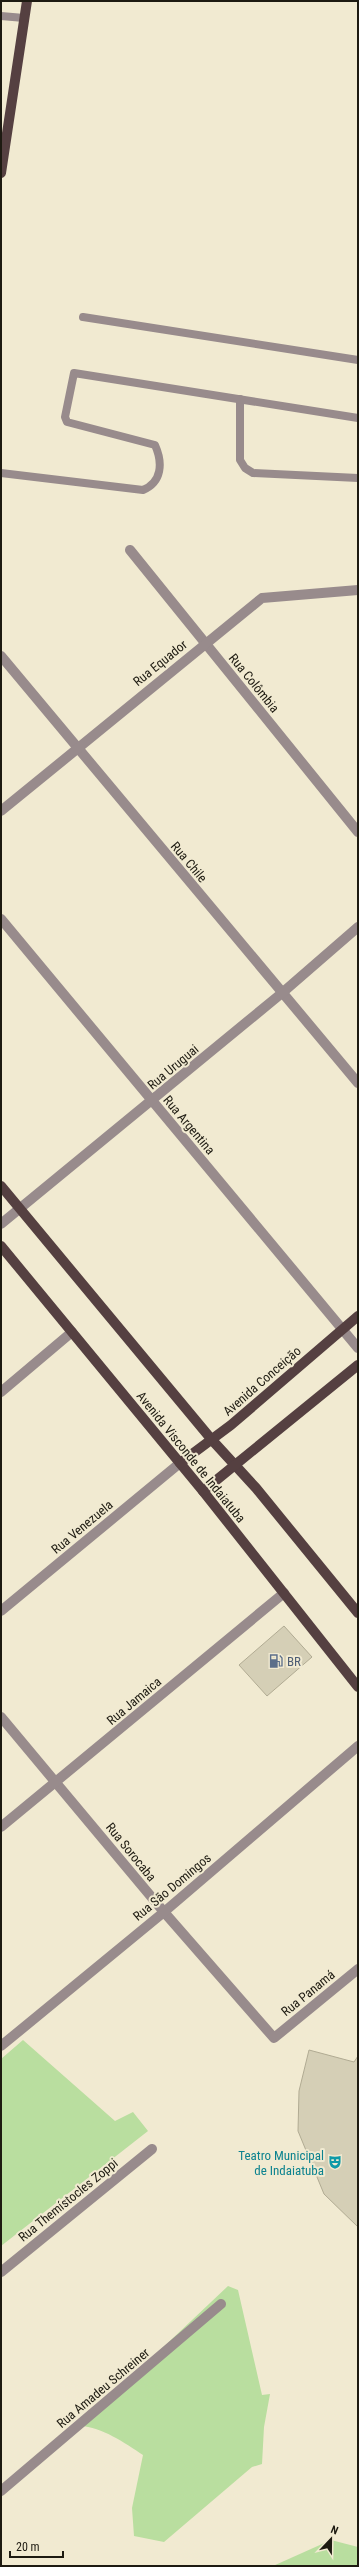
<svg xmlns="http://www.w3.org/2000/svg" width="359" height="2567" font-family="'Roboto Condensed',sans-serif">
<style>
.green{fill:#b9de9f}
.building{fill:#d5cfb6;stroke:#b1ab93}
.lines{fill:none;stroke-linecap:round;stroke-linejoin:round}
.service{stroke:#988b8c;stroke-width:8}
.minor{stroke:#988b8c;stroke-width:10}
.primary{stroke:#554041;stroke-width:10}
.labels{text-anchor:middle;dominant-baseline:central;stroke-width:4;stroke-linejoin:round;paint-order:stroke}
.street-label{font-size:13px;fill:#1d1a11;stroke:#f1ead1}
.service-label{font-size:13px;fill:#4e5e75;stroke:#f1ead1;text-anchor:start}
.culture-label{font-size:13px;fill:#0d838f;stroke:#f1ead1;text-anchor:end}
</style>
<rect width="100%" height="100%" fill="#f1ead1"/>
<g class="green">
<path d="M 23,2040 L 115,2121 L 133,2112 L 148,2131 L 1,2246 L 1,2059 Z"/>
<path d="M 228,2286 L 238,2290 L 262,2395 L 270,2394 L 264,2427 L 262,2464 L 252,2467 L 164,2542 L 134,2536 L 132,2508 L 143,2455 C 125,2443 102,2427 80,2426 Z"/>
<path d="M 331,2540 L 358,2547 L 358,2566 L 273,2566 Z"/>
</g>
<g class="building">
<path d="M 284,1626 L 312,1657 L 267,1696 L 239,1665 Z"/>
<path d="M 309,2050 L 354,2062 L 358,2056 L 358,2227 L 324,2194 L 298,2131 L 299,2091 Z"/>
</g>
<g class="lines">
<g class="service">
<path d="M 1,16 L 24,18"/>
<path d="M 83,317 L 358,360"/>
<path d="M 240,399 L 240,460 L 245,468 L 253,473 L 358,478"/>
<path d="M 1,473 L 143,490 C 162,482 163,463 155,445 L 67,422 L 65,417 L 74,373 L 358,418"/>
</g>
<g class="minor">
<path d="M 130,550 L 358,832"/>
<path d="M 1,656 L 358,1083"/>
<path d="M 1,811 L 262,598 L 358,590"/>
<path d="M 1,919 L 358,1348"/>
<path d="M 1,1224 L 282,993 L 358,927"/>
<path d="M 1,1392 L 72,1332"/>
<path d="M 1,1611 L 180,1463"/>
<path d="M 1,1717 L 164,1912 L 274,2038 L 358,1969"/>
<path d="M 1,1827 L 284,1593"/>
<path d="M 1,2046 L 164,1912 L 358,1746"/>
<path d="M 1,2272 L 152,2149"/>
<path d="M 1,2491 L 221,2304"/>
</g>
<g class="primary">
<path d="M 1,173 L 27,1"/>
<path d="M 1,1186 L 212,1440 L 256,1488 L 358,1613"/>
<path d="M 1,1246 L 203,1491 L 358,1687"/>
<path d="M 180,1463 L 231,1425 L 358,1316"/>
<path d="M 203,1491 L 358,1365"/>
</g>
</g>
<defs>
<symbol id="fuel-bare" viewBox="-9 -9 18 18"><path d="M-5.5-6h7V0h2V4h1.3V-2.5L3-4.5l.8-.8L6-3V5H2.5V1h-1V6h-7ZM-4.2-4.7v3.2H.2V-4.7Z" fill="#5c6f8a" stroke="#f1ead1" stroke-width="2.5" paint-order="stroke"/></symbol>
<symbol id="theatre-bare" viewBox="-9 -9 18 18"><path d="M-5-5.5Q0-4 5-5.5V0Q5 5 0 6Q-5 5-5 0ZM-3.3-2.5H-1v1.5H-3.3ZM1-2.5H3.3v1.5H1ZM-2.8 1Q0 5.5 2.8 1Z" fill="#0f9aa8" stroke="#f1ead1" stroke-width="2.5" paint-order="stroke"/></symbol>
</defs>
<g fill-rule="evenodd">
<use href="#fuel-bare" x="266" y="1651" width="20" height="20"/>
<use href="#theatre-bare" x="325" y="2152" width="20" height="20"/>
</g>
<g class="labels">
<g class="street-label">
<text transform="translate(160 663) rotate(-39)">Rua Equador</text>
<text transform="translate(254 683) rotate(51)">Rua Colômbia</text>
<text transform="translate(189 862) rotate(50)">Rua Chile</text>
<text transform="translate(173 1067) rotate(-40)">Rua Uruguai</text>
<text transform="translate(189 1125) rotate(50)">Rua Argentina</text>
<text transform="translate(262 1381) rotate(-41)">Avenida Conceição</text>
<text transform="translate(191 1457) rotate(51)">Avenida Visconde de Indaiatuba</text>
<text transform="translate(82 1527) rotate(-40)">Rua Venezuela</text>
<text transform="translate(134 1701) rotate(-40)">Rua Jamaica</text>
<text transform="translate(131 1852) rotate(51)">Rua Sorocaba</text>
<text transform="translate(172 1887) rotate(-40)">Rua São Domingos</text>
<text transform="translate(308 1993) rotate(-39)">Rua Panamá</text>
<text transform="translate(68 2200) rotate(-39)">Rua Themístocles Zoppi</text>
<text transform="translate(103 2388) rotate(-40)">Rua Amadeu Schreiner</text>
</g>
<g class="service-label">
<text x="287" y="1661">BR</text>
</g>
<g class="culture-label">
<text x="324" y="2155">Teatro Municipal<tspan x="324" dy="15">de Indaiatuba</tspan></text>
</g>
</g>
<rect width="359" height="2567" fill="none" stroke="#1d1a11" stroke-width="4"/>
<g transform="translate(331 2539) rotate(22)" stroke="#f1ead1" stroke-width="3" paint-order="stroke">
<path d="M0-3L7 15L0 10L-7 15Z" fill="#1d1a11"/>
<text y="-6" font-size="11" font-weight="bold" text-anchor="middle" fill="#1d1a11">N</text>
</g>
<path d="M10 2551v6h53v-6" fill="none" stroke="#1d1a11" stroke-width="2"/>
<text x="16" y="2551" font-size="12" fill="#1d1a11" stroke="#f1ead1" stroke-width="3" paint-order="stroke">20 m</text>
</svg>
